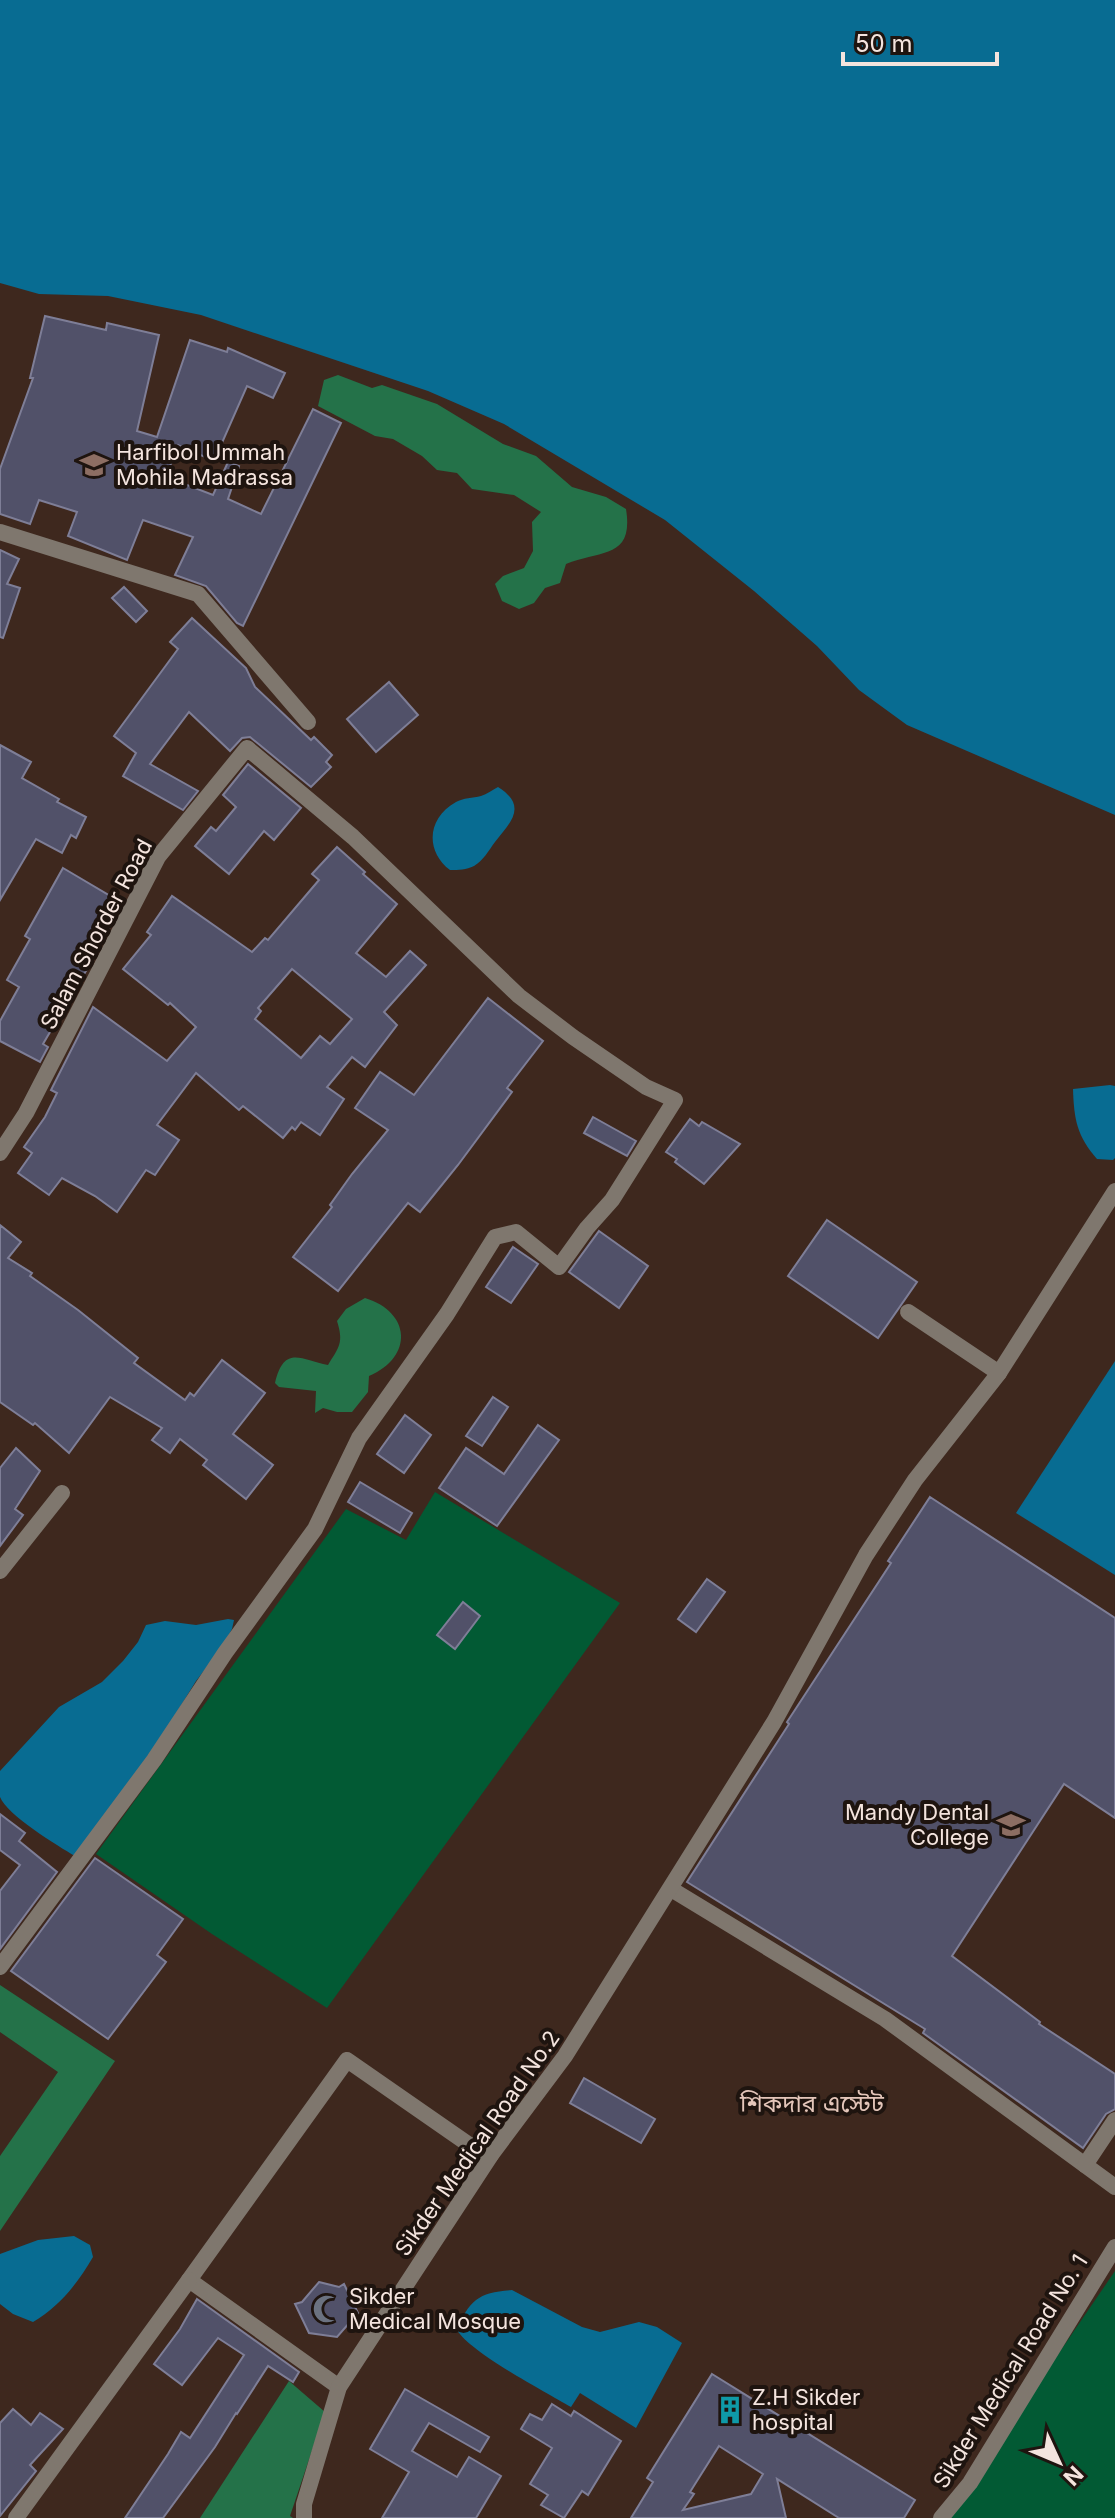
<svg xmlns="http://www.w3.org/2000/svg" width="1115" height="2518" font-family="Inter,'Noto Sans Bengali',sans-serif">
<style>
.green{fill:#025a34}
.forest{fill:#247249}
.water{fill:#086c92}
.building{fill:#515169;stroke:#7e7e97;stroke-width:2;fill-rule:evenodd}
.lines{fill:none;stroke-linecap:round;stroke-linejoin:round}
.minor{stroke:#7f776e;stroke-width:16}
.labels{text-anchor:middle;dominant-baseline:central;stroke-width:8;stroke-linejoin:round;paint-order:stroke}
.poi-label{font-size:22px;fill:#f4e4de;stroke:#1e140f;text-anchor:start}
.street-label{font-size:22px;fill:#f4e4de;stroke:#1e140f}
.neighbourhood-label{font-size:24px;fill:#e4c6ba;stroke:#1e140f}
</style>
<rect width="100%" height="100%" fill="#3e281e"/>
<g class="green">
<path d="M 435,1492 L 620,1603 L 327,2008 L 212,1934 L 96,1854 L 346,1509 L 406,1540 Z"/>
<path d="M 1115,2271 L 1115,2518 L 946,2518 Z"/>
</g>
<g class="forest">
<path d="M 338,375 L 372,388 L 382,385 L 437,404 L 503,444 L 536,456 L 572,487 L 606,497 L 626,509 C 634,559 601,550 566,564 L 560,583 L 545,588 L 534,603 L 519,609 L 502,601 L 495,584 L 503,576 L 524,568 L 533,551 L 532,522 L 541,512 L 514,495 L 472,489 L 457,473 L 437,470 L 422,456 L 393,439 L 375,436 L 318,406 L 324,380 Z"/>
<path d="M 365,1298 C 411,1312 414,1357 369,1376 L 368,1392 L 352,1412 L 337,1412 L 323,1408 L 315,1413 L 316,1391 L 279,1387 L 275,1383 C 284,1345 300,1359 328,1365 C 339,1347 344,1343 337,1321 L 346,1309 Z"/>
<path d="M 0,1985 L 115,2061 L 0,2231 L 0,2156 L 58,2072 L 0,2032 Z"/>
<path d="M 289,2381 L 325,2412 L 290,2516 L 293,2518 L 200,2518 Z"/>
</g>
<g class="water">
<path d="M 0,0 L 1115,0 L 1115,815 L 907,725 L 859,690 L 817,646 L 754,591 L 665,520 L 504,424 L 428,391 L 201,315 L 108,296 L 39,294 L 0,283 Z"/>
<path d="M 498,787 C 528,806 511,822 495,842 C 489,850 483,861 474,866 C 466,870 459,870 450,870 C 425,851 427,818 456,802 C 463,798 473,798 481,796 C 487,794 492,790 498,787 Z"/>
<path d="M 1110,1085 L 1115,1086 L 1115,1158 L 1113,1160 L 1097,1159 C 1077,1136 1074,1120 1073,1089 Z"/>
<path d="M 1115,1361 L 1115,1575 L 1016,1513 Z"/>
<path d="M 228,1619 L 234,1620 L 232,1629 L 223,1646 L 196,1681 L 151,1754 L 75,1856 C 58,1846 7,1815 0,1797 C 0,1790 0,1778 0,1771 L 59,1707 L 102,1682 L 123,1661 L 138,1642 L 146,1625 L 165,1621 L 196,1625 Z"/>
<path d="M 74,2236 L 90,2245 L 93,2257 C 77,2284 60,2306 33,2322 L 13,2314 L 0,2304 L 0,2254 L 38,2240 Z"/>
<path d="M 512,2290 L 582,2327 L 600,2332 L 639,2322 L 657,2327 L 682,2343 L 636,2428 L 580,2393 L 571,2407 C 544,2391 471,2353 457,2330 C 469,2300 479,2292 512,2290 Z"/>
</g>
<g class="building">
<path d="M 45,316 L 106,330 L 107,323 L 159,335 L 137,431 L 157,437 L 190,340 L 227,352 L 228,348 L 285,373 L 273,398 L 247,386 L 214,461 L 178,445 L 166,477 L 213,495 L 228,462 L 239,466 L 228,499 L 261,514 L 313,409 L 341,423 L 243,626 L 237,623 L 206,586 L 175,575 L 193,537 L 143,520 L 127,560 L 68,536 L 77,512 L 39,500 L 30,524 L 0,514 L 0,469 L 33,378 L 30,378 Z"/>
<path d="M 0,550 L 19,559 L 7,584 L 20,588 L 3,638 L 0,637 Z"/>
<path d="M 124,587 L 147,611 L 136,622 L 112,598 Z"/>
<path d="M 192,618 L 246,668 L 255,687 L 311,740 L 314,737 L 332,755 L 326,762 L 331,767 L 311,787 L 250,737 L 242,738 L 230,751 L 189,712 L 150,764 L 198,791 L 183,810 L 123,776 L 136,753 L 114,736 L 178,649 L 170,642 Z"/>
<path d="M 389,682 L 418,715 L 376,752 L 347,719 Z"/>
<path d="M 0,745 L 31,762 L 22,778 L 59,799 L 57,802 L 86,817 L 76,838 L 71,835 L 62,853 L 36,839 L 0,900 Z"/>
<path d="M 248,764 L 301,808 L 274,840 L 264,831 L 229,874 L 195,846 L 211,827 L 216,831 L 236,807 L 223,795 Z"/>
<path d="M 337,847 L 365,872 L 363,874 L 397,904 L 356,953 L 386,977 L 410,951 L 426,965 L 384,1012 L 397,1025 L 365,1067 L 352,1057 L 327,1087 L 344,1099 L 320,1135 L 301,1122 L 295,1130 L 292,1127 L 283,1138 L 243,1106 L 239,1110 L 196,1073 L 157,1125 L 179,1140 L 155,1175 L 146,1170 L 117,1212 L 95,1196 L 62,1178 L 49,1195 L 18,1173 L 32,1153 L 24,1147 L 45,1117 L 57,1093 L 51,1090 L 93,1007 L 167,1061 L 196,1027 L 170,1003 L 168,1005 L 123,969 L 151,935 L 147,932 L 172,896 L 252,952 L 265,938 L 268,940 L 319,880 L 312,874 ZM 292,969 L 352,1019 L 330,1044 L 320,1036 L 301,1058 L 255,1019 L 261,1011 L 258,1008 Z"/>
<path d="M 63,868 L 122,903 L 90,964 L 43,1044 L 48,1047 L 40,1062 L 0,1041 L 0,1021 L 19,987 L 7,980 L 30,939 L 25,936 Z"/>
<path d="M 488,998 L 543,1041 L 507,1088 L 512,1092 L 458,1165 L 420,1212 L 408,1203 L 338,1291 L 293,1257 L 332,1207 L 330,1205 L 352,1174 L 388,1130 L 355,1108 L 380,1072 L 414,1095 Z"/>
<path d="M 593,1117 L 636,1141 L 627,1156 L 584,1133 Z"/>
<path d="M 690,1119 L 699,1126 L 702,1122 L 740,1144 L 704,1184 L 675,1162 L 677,1159 L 666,1152 Z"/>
<path d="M 827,1220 L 917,1282 L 878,1338 L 788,1276 Z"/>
<path d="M 0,1225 L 21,1242 L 8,1258 L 32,1273 L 30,1276 L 78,1310 L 138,1358 L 134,1363 L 185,1400 L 190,1393 L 194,1396 L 222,1360 L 265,1393 L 233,1434 L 273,1465 L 246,1499 L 203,1465 L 207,1460 L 180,1439 L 170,1453 L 152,1440 L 162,1428 L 110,1397 L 69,1453 L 35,1423 L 33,1425 L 0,1402 Z"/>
<path d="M 599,1231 L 648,1266 L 619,1308 L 569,1272 Z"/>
<path d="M 513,1247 L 538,1264 L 511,1303 L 486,1287 Z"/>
<path d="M 493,1397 L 508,1407 L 482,1446 L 466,1436 Z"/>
<path d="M 405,1415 L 431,1435 L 404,1473 L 377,1454 Z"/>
<path d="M 538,1425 L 559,1440 L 497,1526 L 439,1488 L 466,1448 L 504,1474 Z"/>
<path d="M 16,1448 L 40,1471 L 15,1509 L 23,1515 L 0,1546 L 0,1468 Z"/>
<path d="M 360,1482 L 412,1513 L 400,1533 L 348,1502 Z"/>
<path d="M 930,1497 L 1115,1618 L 1115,1818 L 1064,1784 L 952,1956 L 1040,2022 L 1039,2024 L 1115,2074 L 1115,2109 L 1106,2114 L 1083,2148 L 923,2033 L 925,2029 L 687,1882 L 789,1724 L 787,1722 L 891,1563 L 888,1561 Z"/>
<path d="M 707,1579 L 725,1592 L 696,1632 L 678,1619 Z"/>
<path d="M 463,1602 L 480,1616 L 455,1649 L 437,1635 Z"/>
<path d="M 0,1814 L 25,1833 L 19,1841 L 57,1872 L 0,1949 L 0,1891 L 20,1865 L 0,1850 Z"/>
<path d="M 95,1858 L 183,1919 L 157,1955 L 166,1962 L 108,2039 L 11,1971 Z"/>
<path d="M 584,2078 L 655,2119 L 641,2143 L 570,2103 Z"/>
<path d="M 319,2282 L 339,2287 L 344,2284 L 358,2313 L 337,2337 L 309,2333 L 295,2304 L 302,2302 Z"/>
<path d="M 197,2299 L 299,2372 L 293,2382 L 268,2366 L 237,2414 L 236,2413 L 215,2447 L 163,2518 L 125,2518 L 168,2454 L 181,2432 L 190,2438 L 244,2355 L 218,2338 L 182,2385 L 154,2364 L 180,2329 Z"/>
<path d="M 712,2374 L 915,2500 L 904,2518 L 839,2518 L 777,2479 L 786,2518 L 631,2518 L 653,2482 L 647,2478 ZM 719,2446 L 763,2474 L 751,2494 L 683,2510 L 694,2494 L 690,2492 Z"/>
<path d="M 405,2389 L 489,2437 L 480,2452 L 429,2423 L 412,2451 L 457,2477 L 469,2457 L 501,2476 L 476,2518 L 382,2518 L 409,2472 L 370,2449 Z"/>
<path d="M 552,2404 L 571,2416 L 574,2411 L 621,2441 L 588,2495 L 582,2491 L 564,2518 L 541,2505 L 548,2495 L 530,2484 L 552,2448 L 521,2429 L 530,2414 L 542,2420 Z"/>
<path d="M 13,2409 L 31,2425 L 40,2413 L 63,2429 L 30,2465 L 36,2471 L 0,2516 L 0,2423 Z"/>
</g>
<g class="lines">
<g class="minor">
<path d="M 0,532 L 198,594 L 308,722"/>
<path d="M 0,1153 L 26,1113 L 158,857 L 247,748 L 353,837 L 519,996 L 573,1037 L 646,1087 L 675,1100 L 612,1200 L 587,1228 L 559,1267 L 516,1232 L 495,1237 L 447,1314 L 359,1438 L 315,1529 L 225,1653 L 154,1760 L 0,1967"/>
<path d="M 908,1312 L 999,1373"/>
<path d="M 0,1571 L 62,1493"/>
<path d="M 671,1889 L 885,2019 L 1115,2187"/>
<path d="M 1085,2165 L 1115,2120"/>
<path d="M 339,2387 L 189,2280 L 347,2060 L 468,2144 L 491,2155"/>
<path d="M 16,2518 L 189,2280"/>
<path d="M 304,2518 L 304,2504 L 339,2387 L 491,2155 L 565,2056 L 774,1722 L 866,1555 L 915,1480 L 999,1373 L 1115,1191"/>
<path d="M 941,2518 L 970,2483 L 1115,2247"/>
</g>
</g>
<defs>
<symbol id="school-bare" viewBox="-9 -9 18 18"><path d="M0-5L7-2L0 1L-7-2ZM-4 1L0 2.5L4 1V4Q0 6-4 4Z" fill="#8d6e63" stroke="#1e140f" stroke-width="2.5" paint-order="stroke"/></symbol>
<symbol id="university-bare" viewBox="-9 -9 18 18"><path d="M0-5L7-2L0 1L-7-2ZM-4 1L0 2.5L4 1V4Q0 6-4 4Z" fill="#8d6e63" stroke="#1e140f" stroke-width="2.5" paint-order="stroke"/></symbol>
<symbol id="mosque-bare" viewBox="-9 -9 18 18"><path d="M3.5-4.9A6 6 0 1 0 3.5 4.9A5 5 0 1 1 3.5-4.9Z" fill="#6b7280" stroke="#1e140f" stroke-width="2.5" paint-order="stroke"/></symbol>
<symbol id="building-bare" viewBox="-9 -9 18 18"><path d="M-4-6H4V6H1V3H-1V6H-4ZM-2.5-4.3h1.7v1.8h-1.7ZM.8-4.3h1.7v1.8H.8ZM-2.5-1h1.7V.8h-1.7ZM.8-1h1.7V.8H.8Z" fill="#0f9aa8" stroke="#1e140f" stroke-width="2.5" paint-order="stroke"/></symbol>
</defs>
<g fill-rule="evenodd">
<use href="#school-bare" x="74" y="445" width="40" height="40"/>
<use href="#university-bare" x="991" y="1805" width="40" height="40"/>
<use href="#mosque-bare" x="307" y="2289" width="40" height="40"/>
<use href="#building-bare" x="710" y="2390" width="40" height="40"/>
</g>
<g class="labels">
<g class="poi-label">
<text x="116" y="452">Harfibol Ummah<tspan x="116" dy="25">Mohila Madrassa</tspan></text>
<text x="989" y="1812" text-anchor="end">Mandy Dental<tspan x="989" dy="25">College</tspan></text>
<text x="349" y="2296">Sikder<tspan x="349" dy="25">Medical Mosque</tspan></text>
<text x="752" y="2397">Z.H Sikder<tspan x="752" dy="25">hospital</tspan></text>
</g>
<g class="street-label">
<text transform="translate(96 934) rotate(-62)">Salam Shorder Road</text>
<text transform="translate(477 2143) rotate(-55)">Sikder Medical Road No.2</text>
<text transform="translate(1010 2371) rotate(-58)">Sikder Medical Road No. 1</text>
</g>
<g class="neighbourhood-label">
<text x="812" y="2103">শিকদার এস্টেট</text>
</g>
</g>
<g transform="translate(1059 2462) rotate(134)" stroke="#1e140f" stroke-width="6" paint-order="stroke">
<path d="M0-6L14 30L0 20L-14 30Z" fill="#f4e4de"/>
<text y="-12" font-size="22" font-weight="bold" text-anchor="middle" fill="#f4e4de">N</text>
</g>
<path d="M843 52v12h154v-12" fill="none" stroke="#f4e4de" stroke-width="4"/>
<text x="855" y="52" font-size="24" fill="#f4e4de" stroke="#1e140f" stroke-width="6" paint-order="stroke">50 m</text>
</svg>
